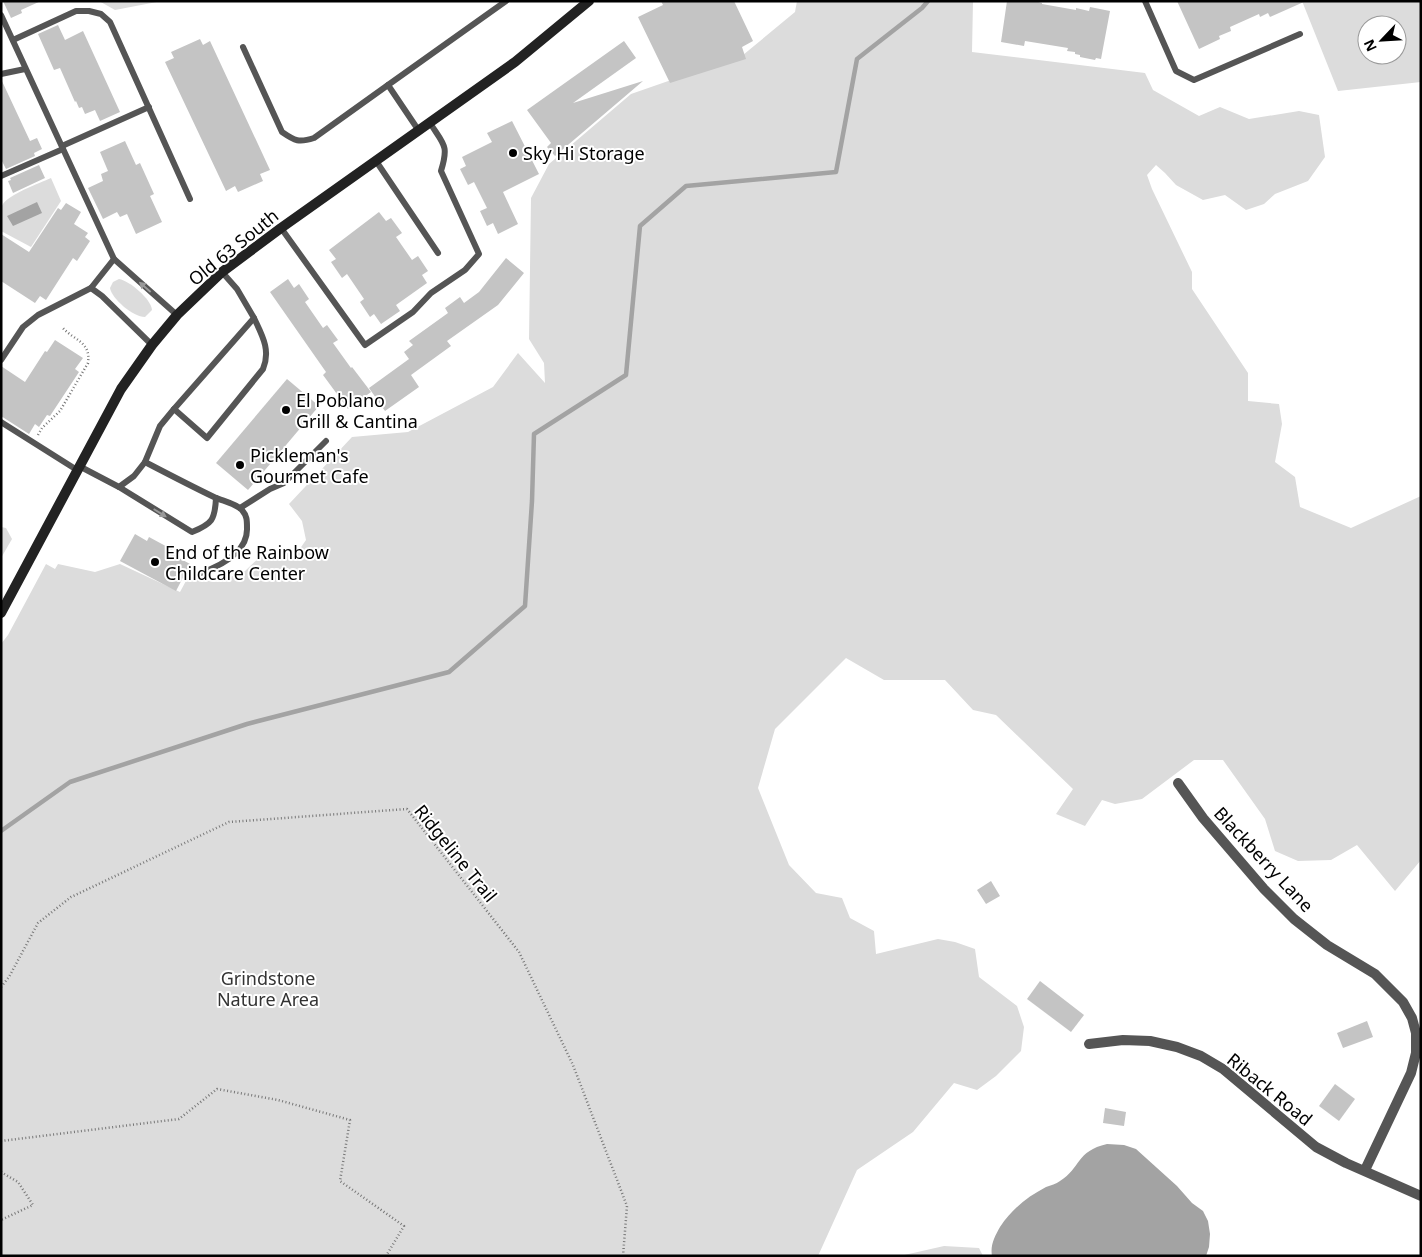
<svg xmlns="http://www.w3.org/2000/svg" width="1422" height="1257" font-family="'Noto Sans',sans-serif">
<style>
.green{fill:#dcdcdc;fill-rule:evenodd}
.water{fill:#a3a3a3}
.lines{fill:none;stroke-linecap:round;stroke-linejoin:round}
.stream{stroke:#a3a3a3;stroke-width:4.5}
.building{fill:#c4c4c4}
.path{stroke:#777;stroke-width:2.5;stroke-dasharray:1 2.5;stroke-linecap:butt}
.service{stroke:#555;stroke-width:6}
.minor{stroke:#555;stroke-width:10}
.secondary{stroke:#222;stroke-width:10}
.oneway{fill:#999}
.poi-dot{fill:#000;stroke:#fff;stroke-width:2}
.labels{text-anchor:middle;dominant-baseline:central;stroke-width:4;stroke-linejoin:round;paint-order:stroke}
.poi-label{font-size:18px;fill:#000;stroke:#fff;text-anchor:start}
.street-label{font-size:18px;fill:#000;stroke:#fff}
.park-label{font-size:18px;fill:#333;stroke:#fff}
</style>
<rect width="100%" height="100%" fill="#fff"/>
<g class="green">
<path d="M 99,1 L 162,1 L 115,10 Z"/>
<path d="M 797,1 L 973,1 L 972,52 L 1145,73 L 1153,90 L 1199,116 L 1220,107 L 1249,119 L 1299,111 L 1319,115 L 1325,157 L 1308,181 L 1275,194 L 1264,204 L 1246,210 L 1225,195 L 1203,200 L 1176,185 L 1165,173 L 1156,165 L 1147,175 L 1152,189 L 1192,272 L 1192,289 L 1248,373 L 1248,401 L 1279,404 L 1282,424 L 1275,462 L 1295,477 L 1300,507 L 1351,528 L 1421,496 L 1421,860 L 1395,891 L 1357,845 L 1331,860 L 1298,861 L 1275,851 L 1265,819 L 1223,760 L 1194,760 L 1142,799 L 1115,804 L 1102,800 L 1085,826 L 1056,814 L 1073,789 L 996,715 L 973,710 L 945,680 L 884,680 L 846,658 L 775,729 L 758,788 L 789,865 L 816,893 L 842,898 L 850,918 L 874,931 L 876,954 L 938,939 L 955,942 L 975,949 L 979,977 L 1017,1006 L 1024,1027 L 1021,1051 L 996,1076 L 977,1090 L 954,1083 L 913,1132 L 857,1170 L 818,1256 L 1,1256 L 1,644 L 8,635 L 46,564 L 55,569 L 58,564 L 95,572 L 120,564 L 180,592 L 187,579 L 218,582 L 245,571 L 263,554 L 297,553 L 306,540 L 302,521 L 289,504 L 352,437 L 408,432 L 493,387 L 518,353 L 545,383 L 544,363 L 529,339 L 531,198 L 549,164 L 631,94 L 743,55 L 795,12 Z"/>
<path d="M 1302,1 L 1421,1 L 1421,82 L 1338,91 ZM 1367,25 L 1397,25 L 1397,55 L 1367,55 Z"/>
<path d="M 51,178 L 61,201 L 31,247 L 1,231 C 1,224 0,212 2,206 C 6,195 40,183 51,178 Z"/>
<path d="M 119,279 C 130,281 151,299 152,310 L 145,317 C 133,317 112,299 110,288 L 113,282 Z"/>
<path d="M 1,527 L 6,528 L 12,539 L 1,558 Z"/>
<path d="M 944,1246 L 979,1248 L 983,1256 L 900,1256 Z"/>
</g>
<g class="water">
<path d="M 37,202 L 42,213 L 13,226 L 7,216 Z"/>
<path d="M 1107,1144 L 1124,1145 L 1136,1149 L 1177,1186 L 1192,1203 L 1203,1211 L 1208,1221 L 1210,1234 L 1209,1247 L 1206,1256 L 992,1256 C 990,1245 995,1236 1000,1227 C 1012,1209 1027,1197 1046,1187 C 1051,1185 1056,1184 1060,1181 C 1081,1168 1076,1151 1107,1144 Z"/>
</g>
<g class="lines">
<path class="stream" d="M 1,831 L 70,782 L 247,724 L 449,672 L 525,606 L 532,501 L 534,434 L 626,375 L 640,226 L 686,186 L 836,172 L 857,59 L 922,8 L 928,1"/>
</g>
<g class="building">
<path d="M 3,1 L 41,1 L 21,10 L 22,13 L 11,18 Z"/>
<path d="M 661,1 L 734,1 L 753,41 L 742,47 L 746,59 L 670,83 L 638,17 L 663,5 Z"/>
<path d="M 1007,1 L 1035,1 L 1042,3 L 1042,4 L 1076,10 L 1076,8 L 1089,11 L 1090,7 L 1110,11 L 1101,59 L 1096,58 L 1095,60 L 1080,57 L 1080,55 L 1075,54 L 1075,52 L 1067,51 L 1068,48 L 1025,41 L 1024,46 L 1001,42 Z"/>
<path d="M 1177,1 L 1306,1 L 1270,17 L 1268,13 L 1260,17 L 1259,14 L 1230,27 L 1231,31 L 1219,36 L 1220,39 L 1199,49 Z"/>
<path d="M 58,25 L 65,40 L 83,31 L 120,112 L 100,121 L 95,110 L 85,114 L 82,107 L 79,108 L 76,101 L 75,102 L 60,68 L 54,70 L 38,34 Z"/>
<path d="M 200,39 L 203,45 L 210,41 L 270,170 L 260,174 L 263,181 L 238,192 L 235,186 L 226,191 L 165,62 L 174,58 L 171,52 Z"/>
<path d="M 624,41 L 636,58 L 573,103 L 643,81 L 555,156 L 547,147 L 551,143 L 527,110 Z"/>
<path d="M 1,79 L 30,141 L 37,138 L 42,149 L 34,153 L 35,156 L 6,169 L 1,159 Z"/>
<path d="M 512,121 L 539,174 L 503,192 L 518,224 L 498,234 L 493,223 L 487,226 L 480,211 L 487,208 L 474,182 L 468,185 L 460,169 L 466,166 L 462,157 L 492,142 L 487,133 Z"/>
<path d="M 125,141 L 136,165 L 140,163 L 154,194 L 150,196 L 162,222 L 136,234 L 127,214 L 120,217 L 117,212 L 103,219 L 88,188 L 103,181 L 101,174 L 108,171 L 100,152 Z"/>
<path d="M 39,165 L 45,178 L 13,193 L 8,181 L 11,180 L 10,178 Z"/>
<path d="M 66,203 L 81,212 L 74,224 L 88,233 L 85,237 L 90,241 L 77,261 L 73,258 L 46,300 L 40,296 L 35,303 L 1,281 L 1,234 L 29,252 L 58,208 L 61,210 Z"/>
<path d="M 379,212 L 386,221 L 391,218 L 402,233 L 396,237 L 412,260 L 418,256 L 428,271 L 422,275 L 427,283 L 396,305 L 400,311 L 381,324 L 374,314 L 370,317 L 360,302 L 364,299 L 347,274 L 342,278 L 331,262 L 336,259 L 329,250 Z"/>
<path d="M 506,258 L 524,273 L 498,305 L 447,341 L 451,346 L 411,375 L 419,387 L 385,411 L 369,388 L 409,359 L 404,352 L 413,345 L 409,341 L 448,313 L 445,308 L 460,297 L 464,303 L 479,292 Z"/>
<path d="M 288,279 L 294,288 L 299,284 L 309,299 L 305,302 L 323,328 L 327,325 L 338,340 L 333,343 L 351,368 L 352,367 L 371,392 L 348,409 L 323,375 L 326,372 L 270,292 Z"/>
<path d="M 55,340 L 83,358 L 75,369 L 79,372 L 50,416 L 47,415 L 39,427 L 35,424 L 29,434 L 1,416 L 1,366 L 25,382 L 45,351 L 47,352 Z"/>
<path d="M 287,379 L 319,406 L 248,490 L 216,463 Z"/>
<path d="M 135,534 L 147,541 L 149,537 L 173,550 L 172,554 L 190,564 L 176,591 L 120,561 Z"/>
<path d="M 991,881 L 1000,896 L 986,904 L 977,890 Z"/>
<path d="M 1040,981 L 1084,1015 L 1071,1032 L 1027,999 Z"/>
<path d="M 1367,1021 L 1373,1037 L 1343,1048 L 1337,1033 Z"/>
<path d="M 1335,1084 L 1355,1099 L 1339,1121 L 1319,1106 Z"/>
<path d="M 1105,1108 L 1126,1112 L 1124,1126 L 1103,1123 Z"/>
</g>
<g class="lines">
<g class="path">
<path d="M 38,435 L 42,428 L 60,411 L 88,363 C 91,341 74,341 62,327"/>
<path d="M 1,987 L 9,977 L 38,923 L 71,897 L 229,822 L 407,809 L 519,952 L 573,1065 L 627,1206 L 623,1256"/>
<path d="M 1,1141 L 179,1119 L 217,1089 L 278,1100 L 350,1120 L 340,1181 L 404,1226 L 386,1256"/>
<path d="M 1,1172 L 18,1182 L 33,1205 L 1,1220"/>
</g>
<g class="service">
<path d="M 1145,1 L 1176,71 L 1194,80 L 1300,34"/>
<path d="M 1,15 L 114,259 L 177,315"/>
<path d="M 13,40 L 76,11 L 89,11 L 101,14 L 110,22 L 190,199"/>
<path d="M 243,47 L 282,132 C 295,141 299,143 314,138 L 388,85"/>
<path d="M 1,74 L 25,69"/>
<path d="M 419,131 L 388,85 L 506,1"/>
<path d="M 62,146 L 149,107"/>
<path d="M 376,161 L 438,253"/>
<path d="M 1,176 L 63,149"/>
<path d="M 281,228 L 365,345 L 413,312 L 431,293 L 465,270 L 479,254 L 441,171 C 449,145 444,145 430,123"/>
<path d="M 91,288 L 102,296 L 152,345"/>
<path d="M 1,360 L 23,327 L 38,315 L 91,288 L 114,259"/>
<path d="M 174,409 L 207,438 L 263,369 C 271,350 262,335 254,318"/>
<path d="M 1,422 L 77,470"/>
<path d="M 145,462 C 168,474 191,486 214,497 C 222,501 235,503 242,510 C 247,516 247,520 247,528 C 248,552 220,566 201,573"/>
<path d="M 79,466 L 119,487 L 134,476 L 145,462 L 160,426 L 174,409 L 254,318 L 237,289 L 222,272"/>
<path d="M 119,487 L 192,532 C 212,524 215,520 216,498"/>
<path d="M 240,508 L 270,489 L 284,483 L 326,441"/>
</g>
<g class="minor">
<path d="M 1178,783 L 1203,818 L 1264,889 L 1294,919 L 1327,945 L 1375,974 L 1403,1002 L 1412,1018 L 1416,1033 L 1416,1053 L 1411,1073 L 1365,1170"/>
<path d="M 1089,1044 L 1123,1040 L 1150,1041 L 1177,1047 L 1201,1056 L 1223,1069 L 1316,1147 L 1346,1163 L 1421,1196"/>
</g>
<path class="secondary" d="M 1,613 L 121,389 L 152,345 L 177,315 L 222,272 L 281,228 L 515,62 L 589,1"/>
</g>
<defs><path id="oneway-solid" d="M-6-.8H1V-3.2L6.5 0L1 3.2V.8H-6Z" transform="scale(1.25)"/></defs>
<g class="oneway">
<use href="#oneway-solid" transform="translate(145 287) rotate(-139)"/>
<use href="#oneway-solid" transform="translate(160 513) rotate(32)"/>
</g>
<g class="poi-dot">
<circle cx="513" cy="153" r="5"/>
<circle cx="286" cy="410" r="5"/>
<circle cx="240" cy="465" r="5"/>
<circle cx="155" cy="562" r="5"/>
</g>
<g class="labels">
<g class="poi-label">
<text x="523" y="153">Sky Hi Storage</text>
<text x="296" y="400">El Poblano<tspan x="296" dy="21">Grill &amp; Cantina</tspan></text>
<text x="250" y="455">Pickleman's<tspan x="250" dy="21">Gourmet Cafe</tspan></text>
<text x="165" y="552">End of the Rainbow<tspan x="165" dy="21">Childcare Center</tspan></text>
</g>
<g class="street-label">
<text transform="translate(233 247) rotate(-39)">Old 63 South</text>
<text transform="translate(456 853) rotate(51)">Ridgeline Trail</text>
<text transform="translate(1264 859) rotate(47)">Blackberry Lane</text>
<text transform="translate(1270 1089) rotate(39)">Riback Road</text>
</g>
<g class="park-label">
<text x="268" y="978">Grindstone<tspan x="268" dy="21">Nature Area</tspan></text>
</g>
</g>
<rect width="1422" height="1257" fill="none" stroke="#000000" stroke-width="5"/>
<g transform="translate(1382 40) rotate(245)"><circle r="24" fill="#ffffff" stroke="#999999"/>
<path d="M0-4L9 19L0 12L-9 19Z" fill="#000000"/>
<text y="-8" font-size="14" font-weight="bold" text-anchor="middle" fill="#000000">N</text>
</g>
</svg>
